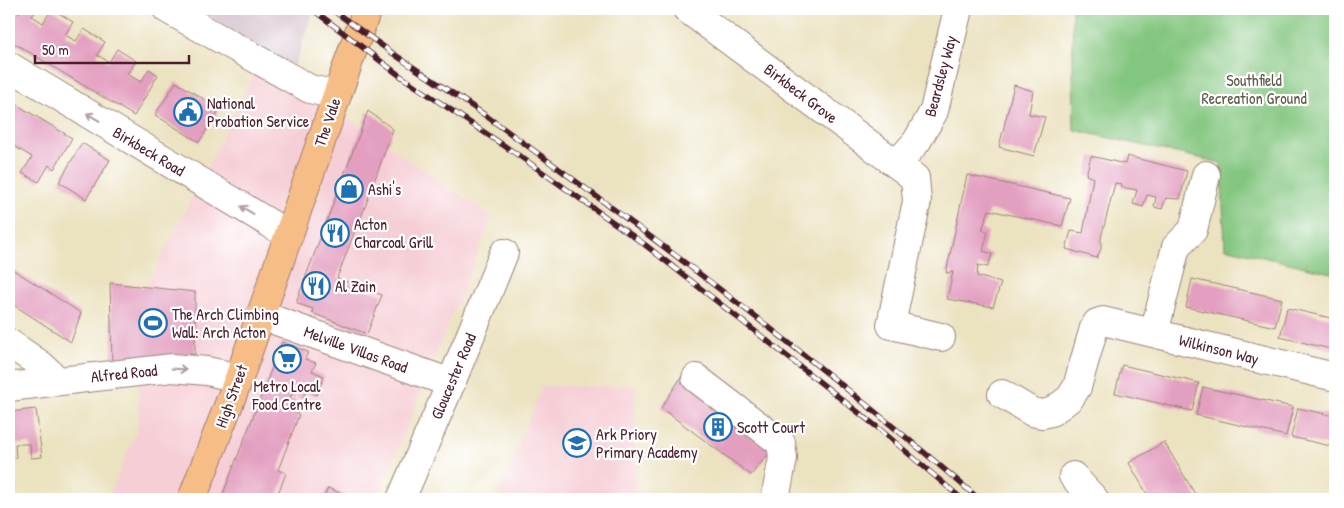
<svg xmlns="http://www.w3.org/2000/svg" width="1344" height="508" font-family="'Patrick Hand',sans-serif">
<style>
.built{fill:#f6cfd6}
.industrial{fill:#d1bdc9}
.green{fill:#83c67f;stroke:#667255}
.building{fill:#e39fc0}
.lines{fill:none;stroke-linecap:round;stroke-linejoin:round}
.minor-casing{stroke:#9a8076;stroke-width:30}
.major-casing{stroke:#9a8076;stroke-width:30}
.minor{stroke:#fff;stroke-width:28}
.major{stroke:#f6be86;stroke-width:28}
.rail-casing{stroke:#4a1f2b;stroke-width:5.5}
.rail{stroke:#fff;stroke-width:4;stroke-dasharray:11;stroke-linecap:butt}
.oneway{stroke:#ae9aa0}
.labels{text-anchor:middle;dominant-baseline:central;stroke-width:4.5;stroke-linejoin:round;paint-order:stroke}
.street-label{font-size:16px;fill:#4a1f2b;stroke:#fff}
.park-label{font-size:16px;fill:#5e5948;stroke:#fff}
.poi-label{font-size:16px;fill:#4a1f2b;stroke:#fff;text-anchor:start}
</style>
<rect width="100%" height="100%" fill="#fff"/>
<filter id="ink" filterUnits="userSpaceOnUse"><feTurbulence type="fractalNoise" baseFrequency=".02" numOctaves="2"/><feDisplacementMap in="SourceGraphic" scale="10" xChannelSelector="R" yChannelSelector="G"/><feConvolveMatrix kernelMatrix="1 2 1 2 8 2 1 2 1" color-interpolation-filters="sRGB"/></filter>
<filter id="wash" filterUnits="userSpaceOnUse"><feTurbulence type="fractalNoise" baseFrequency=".0096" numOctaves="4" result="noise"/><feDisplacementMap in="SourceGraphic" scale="20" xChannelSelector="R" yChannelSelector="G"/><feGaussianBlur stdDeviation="1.12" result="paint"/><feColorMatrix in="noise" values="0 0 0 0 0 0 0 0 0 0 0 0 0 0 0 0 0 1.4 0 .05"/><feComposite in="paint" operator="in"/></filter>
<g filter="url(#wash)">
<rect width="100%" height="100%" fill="#ebe2c0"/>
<g class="built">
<path d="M 262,59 L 492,217 L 377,499 L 108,499 L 138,426 L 142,296 Z"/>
<path d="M 543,386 L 635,387 L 636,499 L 495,499 Z"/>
</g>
<path class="industrial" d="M 198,9 L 315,9 L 293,70 Z"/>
<path class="green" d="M 1072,9 L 1335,9 L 1335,274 L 1225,248 L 1221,163 L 1074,130 Z"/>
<g id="blocks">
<g class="building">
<path d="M 9,9 L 19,13 L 22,9 L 37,9 L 32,16 L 43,23 L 52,9 L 73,22 L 65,35 L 76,41 L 84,29 L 105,42 L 97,55 L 109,62 L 117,49 L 136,61 L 127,74 L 141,82 L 149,69 L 158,75 L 134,116 L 9,40 Z"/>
<path d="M 176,82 L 220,109 L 199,142 L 155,115 Z"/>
<path d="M 1014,85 L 1033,91 L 1029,114 L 1045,117 L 1034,156 L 999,147 Z"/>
<path d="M 9,100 L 72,138 L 54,169 L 49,165 L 39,182 L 22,173 L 32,157 L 9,143 Z"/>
<path d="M 368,111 L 393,129 L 357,229 L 356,228 L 337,278 L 382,295 L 367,334 L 312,313 L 313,309 L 298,304 L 297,300 Z"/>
<path d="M 82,143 L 110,160 L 86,199 L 59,182 Z"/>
<path d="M 1091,156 L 1125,164 L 1127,156 L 1187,171 L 1180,199 L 1166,198 L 1162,209 L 1154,207 L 1156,197 L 1147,195 L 1143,207 L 1133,204 L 1137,190 L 1121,187 L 1122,184 L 1115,183 L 1101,238 L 1101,249 L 1097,258 L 1066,249 L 1071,231 L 1083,233 L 1093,178 L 1086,175 Z"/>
<path d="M 967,175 L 1070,198 L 1062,226 L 989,210 L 982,230 L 988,232 L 983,251 L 992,254 L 988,267 L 978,265 L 977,276 L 1001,283 L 993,307 L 947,299 L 953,272 L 946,273 Z"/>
<path d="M 9,267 L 81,313 L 71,342 L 9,302 Z"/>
<path d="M 1192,279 L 1282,299 L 1275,327 L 1186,307 Z"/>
<path d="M 110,283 L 195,292 L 195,354 L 112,362 Z"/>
<path d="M 1287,308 L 1335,319 L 1335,350 L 1280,337 Z"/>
<path d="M 282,342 L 308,352 L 305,359 L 316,363 L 312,371 L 324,376 L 317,395 L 306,391 L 303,398 L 292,393 L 290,399 L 300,403 L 297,414 L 299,415 L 278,470 L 286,473 L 276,499 L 221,499 Z"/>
<path d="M 1122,365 L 1199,383 L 1192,411 L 1115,393 Z"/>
<path d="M 682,376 L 775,446 L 751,475 L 661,408 Z"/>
<path d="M 1203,387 L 1293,407 L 1286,436 L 1196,415 Z"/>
<path d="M 1298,408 L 1335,416 L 1335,447 L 1291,437 Z"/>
<path d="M 36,409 L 42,457 L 31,458 L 30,444 L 15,444 L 16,458 L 9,460 L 9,412 Z"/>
<path d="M 1164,442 L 1198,499 L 1150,499 L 1129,463 Z"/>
<path d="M 328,488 L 355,499 L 323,499 Z"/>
</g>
</g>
</g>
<g filter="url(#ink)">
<use href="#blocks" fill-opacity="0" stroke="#9a8076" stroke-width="1"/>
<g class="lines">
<defs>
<g id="minor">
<path d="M 167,9 L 310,89 L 336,95"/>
<path d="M 687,9 L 915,178 L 917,201 L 891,325 L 941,337"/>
<path d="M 9,66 L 289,235"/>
<path d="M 897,164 L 917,141 L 934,111 L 958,9"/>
<path d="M 260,315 L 451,383"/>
<path d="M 1154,333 L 1176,247 L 1193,230 L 1206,175"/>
<path d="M 9,343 L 41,365 L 57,380"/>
<path d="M 696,378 L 781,443 L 783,458 L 775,499"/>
<path d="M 9,387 L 172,368 L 207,371 L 239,378"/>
<path d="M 1002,394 L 1032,412 L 1042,414 L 1051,412 L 1061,405 L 1070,398 L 1077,387 L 1094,328 L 1097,323 L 1103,321 L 1335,377"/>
<path d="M 1073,476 L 1094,499"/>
<path d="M 401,499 L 451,383 L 504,253"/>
</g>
<path id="major" d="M 192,499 L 239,378 L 367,9"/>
</defs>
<use href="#minor" class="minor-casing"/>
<use href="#major" class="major-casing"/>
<use href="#minor" class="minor"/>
<use href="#major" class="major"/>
<defs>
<g id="rail">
<path d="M 312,9 L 399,75 L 521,157 L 644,244 L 877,427 L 962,499"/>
<path d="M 331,9 C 355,26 379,44 404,61 C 432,80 461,98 489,118 C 657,239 822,364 979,499"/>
</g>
</defs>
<use href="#rail" class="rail-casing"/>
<use href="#rail" class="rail"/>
</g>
<defs><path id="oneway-shaft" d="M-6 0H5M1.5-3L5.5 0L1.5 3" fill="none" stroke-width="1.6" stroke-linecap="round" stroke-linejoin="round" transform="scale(1.25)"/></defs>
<g class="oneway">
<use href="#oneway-shaft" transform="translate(93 117) rotate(-149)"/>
<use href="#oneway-shaft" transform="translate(247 210) rotate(-149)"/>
<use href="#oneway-shaft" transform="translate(179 369) rotate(4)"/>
</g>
</g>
<defs>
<symbol id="civic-ring" viewBox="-11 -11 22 22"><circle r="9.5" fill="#fff" stroke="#1f6fb2" stroke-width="1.5"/><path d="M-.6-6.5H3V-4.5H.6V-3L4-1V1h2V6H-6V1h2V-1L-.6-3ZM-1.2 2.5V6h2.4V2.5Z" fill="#1f6fb2"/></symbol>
<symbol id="shop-ring" viewBox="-11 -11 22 22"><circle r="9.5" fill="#fff" stroke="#1f6fb2" stroke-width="1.5"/><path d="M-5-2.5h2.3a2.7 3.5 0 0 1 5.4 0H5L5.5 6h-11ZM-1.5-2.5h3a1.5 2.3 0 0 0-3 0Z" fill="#1f6fb2"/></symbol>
<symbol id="restaurant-ring" viewBox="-11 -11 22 22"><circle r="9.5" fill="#fff" stroke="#1f6fb2" stroke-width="1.5"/><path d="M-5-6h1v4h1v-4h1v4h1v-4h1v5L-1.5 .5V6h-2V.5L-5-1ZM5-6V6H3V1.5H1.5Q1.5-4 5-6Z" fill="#1f6fb2"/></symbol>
<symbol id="stadium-ring" viewBox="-11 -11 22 22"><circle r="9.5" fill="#fff" stroke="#1f6fb2" stroke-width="1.5"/><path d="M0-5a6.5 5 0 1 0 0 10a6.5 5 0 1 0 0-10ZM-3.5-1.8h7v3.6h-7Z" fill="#1f6fb2"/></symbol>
<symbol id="supermarket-ring" viewBox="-11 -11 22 22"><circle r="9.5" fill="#fff" stroke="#1f6fb2" stroke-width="1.5"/><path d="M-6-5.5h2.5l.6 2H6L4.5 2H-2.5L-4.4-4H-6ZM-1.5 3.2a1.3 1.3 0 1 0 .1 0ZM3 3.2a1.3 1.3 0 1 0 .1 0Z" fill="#1f6fb2"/></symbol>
<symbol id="building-ring" viewBox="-11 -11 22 22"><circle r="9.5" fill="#fff" stroke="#1f6fb2" stroke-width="1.5"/><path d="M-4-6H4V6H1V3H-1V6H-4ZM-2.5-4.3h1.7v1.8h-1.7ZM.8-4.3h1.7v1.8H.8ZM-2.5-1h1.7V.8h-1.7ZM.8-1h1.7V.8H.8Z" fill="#1f6fb2"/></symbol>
<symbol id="school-ring" viewBox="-11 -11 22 22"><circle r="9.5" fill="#fff" stroke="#1f6fb2" stroke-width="1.5"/><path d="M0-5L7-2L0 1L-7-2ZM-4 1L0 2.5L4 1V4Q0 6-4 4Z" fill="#1f6fb2"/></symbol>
</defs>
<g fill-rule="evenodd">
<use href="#civic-ring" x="172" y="96" width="32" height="32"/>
<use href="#shop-ring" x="333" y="173" width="32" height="32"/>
<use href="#restaurant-ring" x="319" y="217" width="32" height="32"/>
<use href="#restaurant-ring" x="300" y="270" width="32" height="32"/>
<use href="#stadium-ring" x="137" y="307" width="32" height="32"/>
<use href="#supermarket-ring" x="271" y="343" width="32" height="32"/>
<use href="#building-ring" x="702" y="411" width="32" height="32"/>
<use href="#school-ring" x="561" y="427" width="32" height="32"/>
</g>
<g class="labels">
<g class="street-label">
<text transform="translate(940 76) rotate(-75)">Beardsley Way</text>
<text transform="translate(801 93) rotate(37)">Birkbeck Grove</text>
<text transform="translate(327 122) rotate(-71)">The Vale</text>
<text transform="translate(149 151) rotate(31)">Birkbeck Road</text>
<text transform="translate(356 349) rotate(20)">Melville Villas Road</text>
<text transform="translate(1219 349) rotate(14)">Wilkinson Way</text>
<text transform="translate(124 373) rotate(-6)">Alfred Road</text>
<text transform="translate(453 376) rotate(-67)">Gloucester Road</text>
<text transform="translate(231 396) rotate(-70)">High Street</text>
</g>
<g class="park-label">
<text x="1254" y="80">Southfield<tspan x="1254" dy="18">Recreation Ground</tspan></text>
</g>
<g class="poi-label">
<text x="207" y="103">National<tspan x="207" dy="18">Probation Service</tspan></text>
<text x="368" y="189">Ashi's</text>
<text x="354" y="224">Acton<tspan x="354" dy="18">Charcoal Grill</tspan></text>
<text x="335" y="286">Al Zain</text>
<text x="172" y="314">The Arch Climbing<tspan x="172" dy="18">Wall: Arch Acton</tspan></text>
<text x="287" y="386" text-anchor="middle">Metro Local<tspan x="287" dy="18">Food Centre</tspan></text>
<text x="737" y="427">Scott Court</text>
<text x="596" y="434">Ark Priory<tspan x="596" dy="18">Primary Academy</tspan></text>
</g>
</g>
<rect width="1344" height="508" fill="none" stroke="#fff" stroke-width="30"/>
<path d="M35 55v8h154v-8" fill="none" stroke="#4a1f2b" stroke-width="2.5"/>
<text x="42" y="55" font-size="15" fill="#4a1f2b" stroke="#ffffff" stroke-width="4" paint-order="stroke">50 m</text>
</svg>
